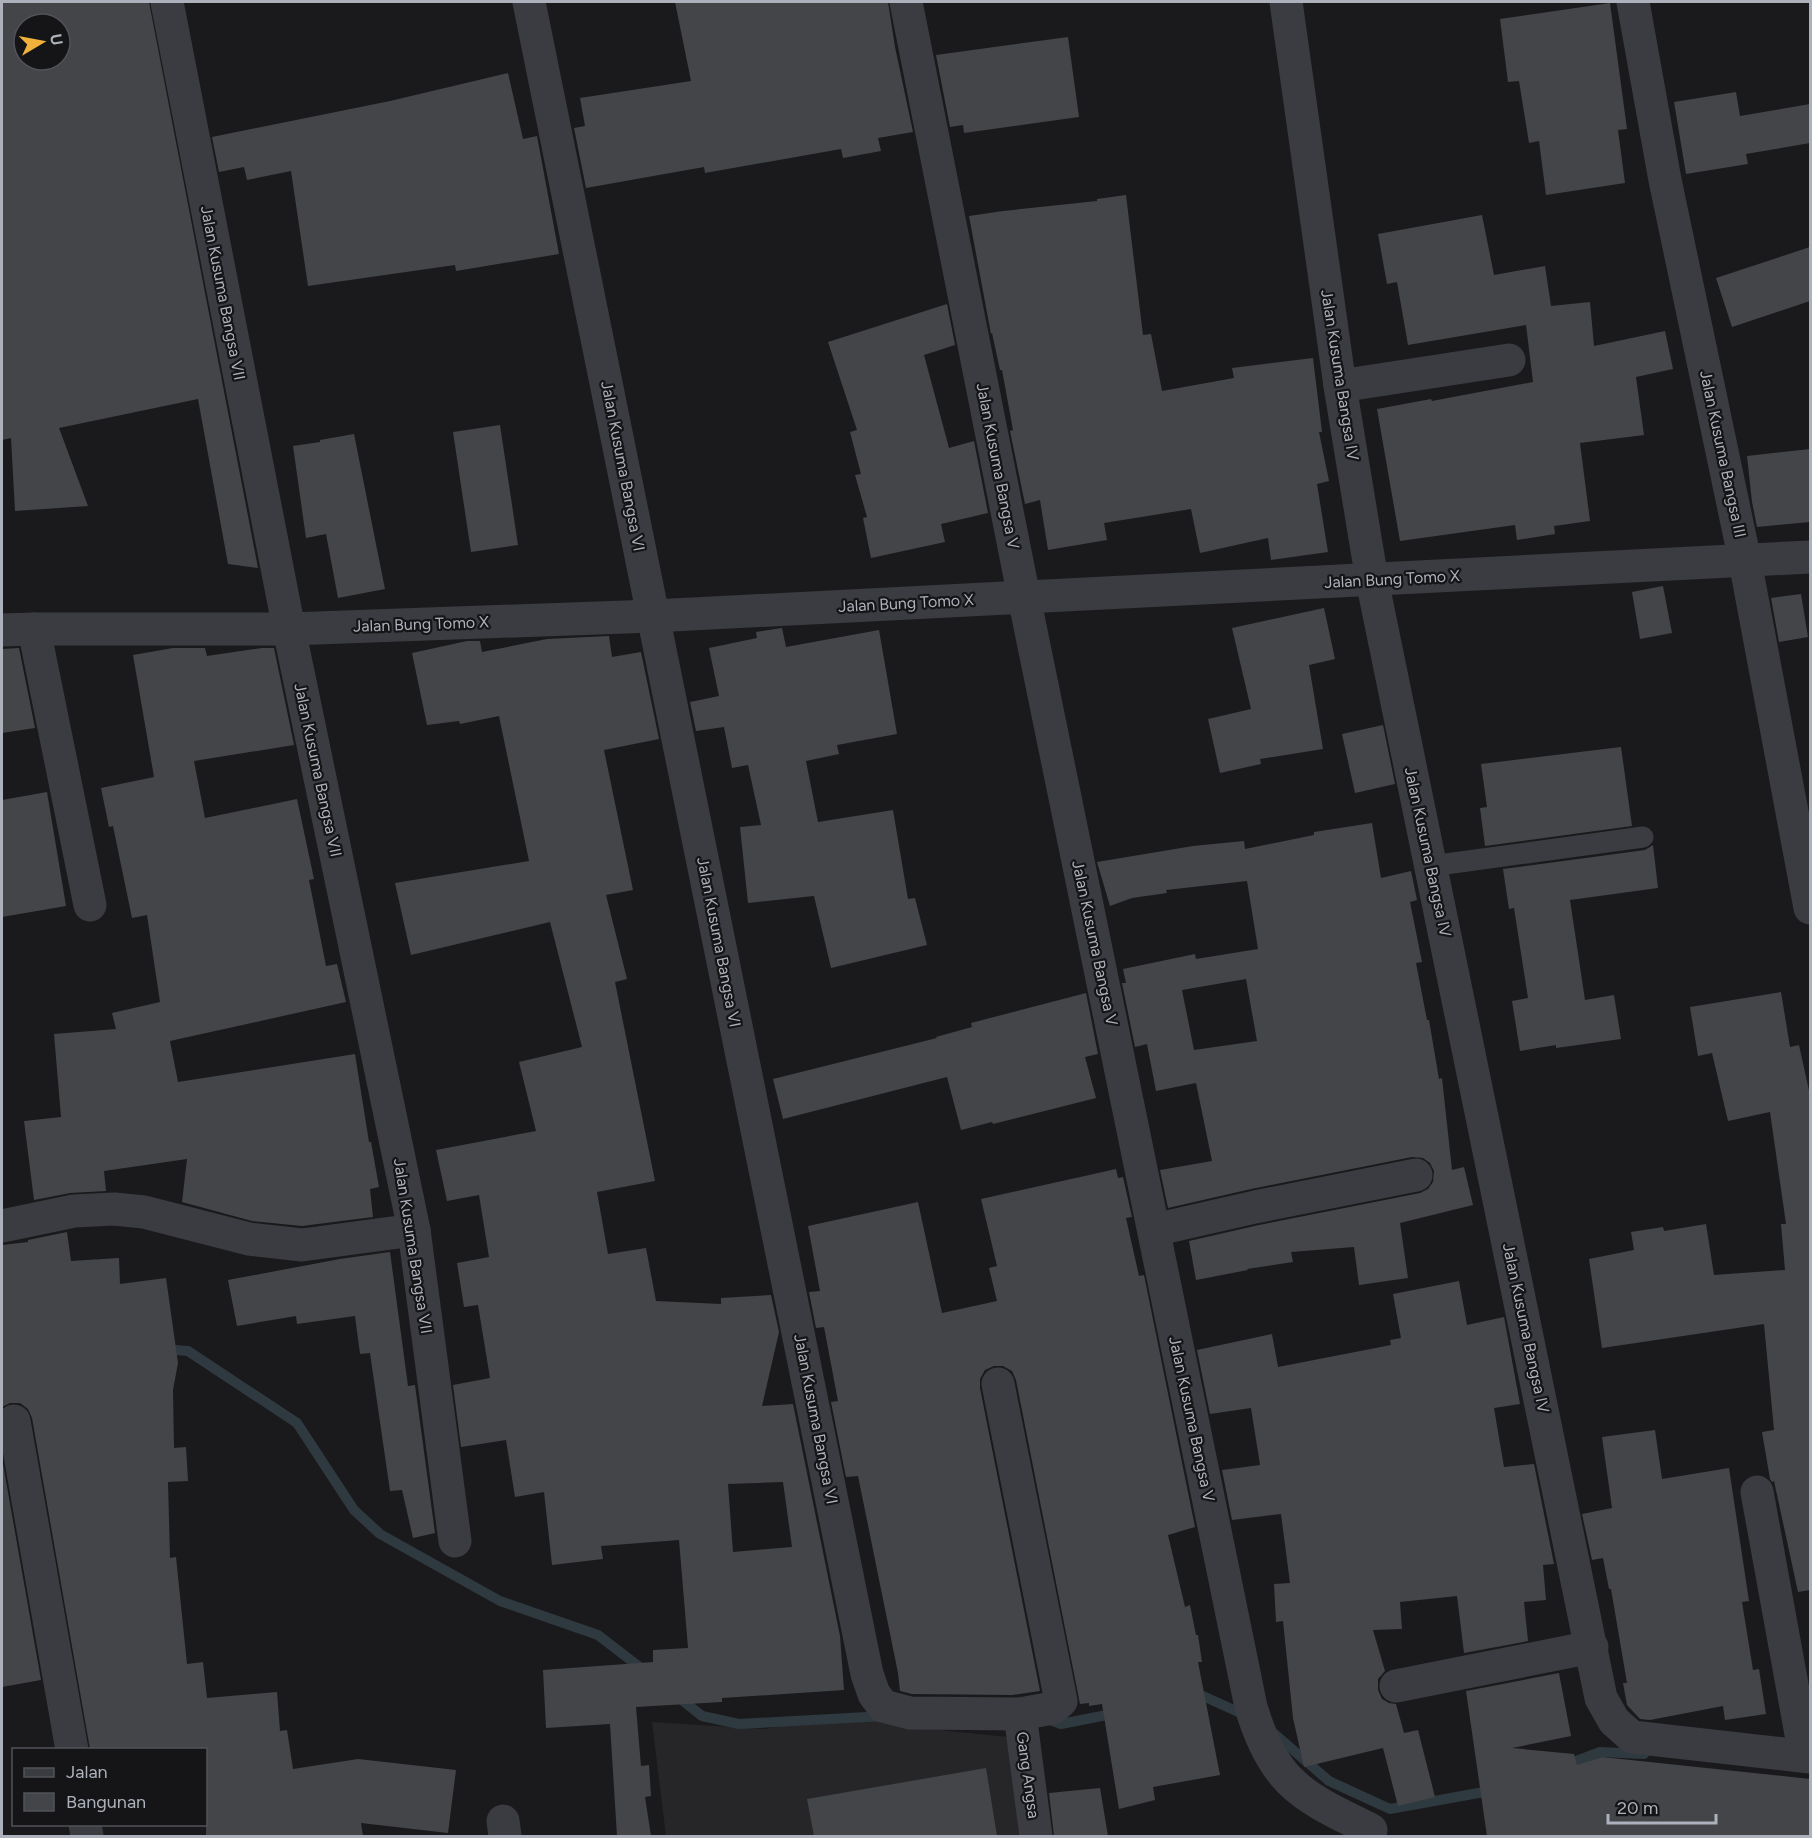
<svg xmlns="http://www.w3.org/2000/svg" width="1812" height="1838" font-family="Figtree,sans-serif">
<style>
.built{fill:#262629}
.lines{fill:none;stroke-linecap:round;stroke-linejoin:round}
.stream{stroke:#2f3940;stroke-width:10}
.building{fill:#444549;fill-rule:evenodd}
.lane{stroke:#3b3c41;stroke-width:21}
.street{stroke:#3b3c41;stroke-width:33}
.labels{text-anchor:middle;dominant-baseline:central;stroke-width:4.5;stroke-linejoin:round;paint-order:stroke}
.street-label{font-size:16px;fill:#acb1bb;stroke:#151517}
</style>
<rect width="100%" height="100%" fill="#1a1a1c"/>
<path class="built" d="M 842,1715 L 930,1729 L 1008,1737 L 1022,1836 L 666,1836 L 652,1722 L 764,1729 Z"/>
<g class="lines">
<g class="stream">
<path d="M 163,1349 L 188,1351 L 297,1423 L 354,1510 L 380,1534 L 500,1601 L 598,1635 L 646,1672"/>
<path d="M 677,1696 L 702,1716 L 739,1724 L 885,1716"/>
<path d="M 1192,1699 L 1203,1696 L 1247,1716"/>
<path d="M 1045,1718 L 1061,1724 L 1117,1713"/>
<path d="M 1270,1730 L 1329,1781 L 1390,1809 L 1495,1790"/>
<path d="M 1563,1766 L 1600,1752 L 1644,1754"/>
</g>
</g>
<g class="building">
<path d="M 2,2 L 149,2 L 258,568 L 228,564 L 198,399 L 59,428 L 88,506 L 15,511 L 11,438 L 2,440 ZM 24,24 L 60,24 L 60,60 L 24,60 Z"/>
<path d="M 675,2 L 888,2 L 895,47 L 913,132 L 878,138 L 881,151 L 843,158 L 841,149 L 705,173 L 704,167 L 586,188 L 574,128 L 585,126 L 580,98 L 691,81 Z"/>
<path d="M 1610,3 L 1627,129 L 1618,130 L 1625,183 L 1546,195 L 1539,141 L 1529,143 L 1519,81 L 1508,82 L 1500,19 Z"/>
<path d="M 1068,37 L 1079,117 L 964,133 L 963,125 L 950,127 L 936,55 Z"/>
<path d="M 508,73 L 523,139 L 537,136 L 559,254 L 456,271 L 455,265 L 308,286 L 291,171 L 247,180 L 244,167 L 219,172 L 212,137 L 390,101 Z"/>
<path d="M 1736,92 L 1740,116 L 1810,104 L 1810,143 L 1746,154 L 1748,164 L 1686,174 L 1674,102 Z"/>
<path d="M 1126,195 L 1143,335 L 1151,334 L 1162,391 L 1234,378 L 1232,368 L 1313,358 L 1322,432 L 1319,432 L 1329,481 L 1317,484 L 1328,552 L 1271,560 L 1268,538 L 1200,553 L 1191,509 L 1104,523 L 1107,540 L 1048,550 L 1040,500 L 1025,504 L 1010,431 L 1013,430 L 1002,370 L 1000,370 L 992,333 L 991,334 L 969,216 L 1003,211 L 1097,201 L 1097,199 Z"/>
<path d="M 1482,215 L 1494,275 L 1545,266 L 1551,306 L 1590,302 L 1594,346 L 1665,331 L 1673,369 L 1636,377 L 1644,435 L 1580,443 L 1590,521 L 1554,526 L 1555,534 L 1517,540 L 1515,525 L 1400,541 L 1377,409 L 1431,399 L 1432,401 L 1533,382 L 1526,325 L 1408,345 L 1397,282 L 1387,284 L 1378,234 Z"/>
<path d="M 1810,247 L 1810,301 L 1732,327 L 1716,278 Z"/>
<path d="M 947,304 L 955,345 L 924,355 L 949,448 L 974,441 L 988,513 L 941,524 L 945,542 L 871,558 L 863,518 L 867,517 L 855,475 L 861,474 L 850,432 L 857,430 L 828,342 Z"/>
<path d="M 500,425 L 518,545 L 471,552 L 453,432 Z"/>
<path d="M 354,434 L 385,589 L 338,598 L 326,534 L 306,538 L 293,446 L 320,442 L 320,440 Z"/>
<path d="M 1810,449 L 1810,522 L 1757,527 L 1752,502 L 1747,456 Z"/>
<path d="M 1663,586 L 1672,633 L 1640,639 L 1632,592 Z"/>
<path d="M 1801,594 L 1808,637 L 1779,642 L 1771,598 Z"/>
<path d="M 1324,608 L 1335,659 L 1309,665 L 1323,749 L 1260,759 L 1261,764 L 1220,773 L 1208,719 L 1251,709 L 1232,628 Z"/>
<path d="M 782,628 L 786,647 L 879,630 L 897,734 L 837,745 L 839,754 L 806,761 L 818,822 L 893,810 L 908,899 L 915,898 L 927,945 L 831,968 L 814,896 L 748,903 L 740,827 L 761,825 L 748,765 L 732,768 L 724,727 L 696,731 L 690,702 L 719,696 L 709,648 L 757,638 L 756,632 Z"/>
<path d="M 609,636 L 612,657 L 641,652 L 659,739 L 604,750 L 633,890 L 606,895 L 627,979 L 615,982 L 655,1181 L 597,1192 L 608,1254 L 646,1248 L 656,1301 L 721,1304 L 721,1298 L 771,1295 L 779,1332 L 762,1406 L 793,1404 L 840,1636 L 844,1690 L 722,1698 L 722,1702 L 636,1707 L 641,1766 L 649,1765 L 651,1796 L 645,1797 L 651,1836 L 617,1836 L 610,1724 L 546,1728 L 543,1670 L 653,1662 L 653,1650 L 688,1648 L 679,1540 L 601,1546 L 603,1559 L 552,1565 L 544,1492 L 515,1497 L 506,1440 L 461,1447 L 453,1385 L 490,1378 L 478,1305 L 464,1307 L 457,1263 L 489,1257 L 479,1195 L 447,1201 L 436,1150 L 536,1131 L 519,1062 L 582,1047 L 550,922 L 411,955 L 395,883 L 529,861 L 499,716 L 460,724 L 459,721 L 427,725 L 412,653 L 467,641 L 480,641 L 482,652 L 547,639 ZM 783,1482 L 792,1547 L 733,1552 L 728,1484 Z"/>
<path d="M 19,648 L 35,728 L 2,733 L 2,649 Z"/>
<path d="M 173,648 L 205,648 L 207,656 L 262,648 L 274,648 L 294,745 L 194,761 L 205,818 L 297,799 L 314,879 L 309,880 L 326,966 L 337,964 L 346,1002 L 170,1041 L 178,1082 L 355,1054 L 369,1142 L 371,1142 L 379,1187 L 370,1189 L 373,1217 L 302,1226 L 252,1221 L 182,1202 L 187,1159 L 104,1171 L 106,1191 L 70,1193 L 34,1200 L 24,1121 L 61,1117 L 54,1034 L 116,1029 L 112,1013 L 160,1002 L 147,915 L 132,918 L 113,826 L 109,827 L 101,788 L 154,777 L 133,655 Z"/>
<path d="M 1383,725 L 1395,784 L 1355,793 L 1342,734 Z"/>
<path d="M 1621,747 L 1632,826 L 1485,846 L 1480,808 L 1487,807 L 1481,764 Z"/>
<path d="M 47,792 L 66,906 L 2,917 L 2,800 Z"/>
<path d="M 1372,823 L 1381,878 L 1411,871 L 1417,900 L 1410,902 L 1422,962 L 1416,963 L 1427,1020 L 1429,1020 L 1439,1079 L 1442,1078 L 1452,1170 L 1464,1167 L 1473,1205 L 1400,1223 L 1408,1278 L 1359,1285 L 1354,1247 L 1291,1252 L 1293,1262 L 1247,1269 L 1248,1270 L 1196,1280 L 1189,1241 L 1259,1225 L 1420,1193 L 1428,1189 L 1433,1182 L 1434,1171 L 1430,1163 L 1423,1158 L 1412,1157 L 1251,1189 L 1168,1208 L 1160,1170 L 1212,1161 L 1196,1083 L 1156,1091 L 1147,1044 L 1135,1047 L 1122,983 L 1126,983 L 1123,969 L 1195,954 L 1196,959 L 1258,949 L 1247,881 L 1166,890 L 1167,893 L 1132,898 L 1110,906 L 1097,862 L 1193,846 L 1244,841 L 1245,849 L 1314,835 L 1314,832 ZM 1246,979 L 1257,1041 L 1194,1050 L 1182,990 Z"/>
<path d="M 1653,845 L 1658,888 L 1570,900 L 1585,1000 L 1614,995 L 1621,1039 L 1556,1048 L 1556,1045 L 1520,1051 L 1512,1001 L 1528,998 L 1514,908 L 1509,909 L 1503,869 L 1645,850 Z"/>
<path d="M 1781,992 L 1790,1047 L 1799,1045 L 1810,1095 L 1810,1590 L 1798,1592 L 1774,1481 L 1772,1482 L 1770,1479 L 1762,1432 L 1774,1430 L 1764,1324 L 1602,1348 L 1589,1259 L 1634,1250 L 1631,1232 L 1663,1227 L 1664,1231 L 1706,1224 L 1714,1275 L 1785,1270 L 1781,1224 L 1786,1224 L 1770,1112 L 1728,1121 L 1712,1053 L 1698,1056 L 1690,1007 Z"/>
<path d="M 1086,993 L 1098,1054 L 1085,1057 L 1096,1098 L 993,1124 L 992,1122 L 961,1130 L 947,1077 L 783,1119 L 773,1079 L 937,1038 L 936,1037 L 972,1027 L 971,1023 Z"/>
<path d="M 1116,1169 L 1118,1178 L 1123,1177 L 1132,1217 L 1126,1218 L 1139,1276 L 1144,1275 L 1195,1527 L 1168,1535 L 1185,1607 L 1190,1605 L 1196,1635 L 1198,1635 L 1202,1662 L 1198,1662 L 1220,1775 L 1153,1787 L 1155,1800 L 1119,1809 L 1102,1704 L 1089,1706 L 1089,1703 L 1080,1704 L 1016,1380 L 1012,1371 L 1003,1366 L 994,1366 L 985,1370 L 980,1379 L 980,1388 L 1040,1691 L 1012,1695 L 912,1694 L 900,1691 L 898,1673 L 858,1476 L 846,1477 L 831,1402 L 838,1401 L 824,1327 L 816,1328 L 809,1292 L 820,1291 L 808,1226 L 918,1202 L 942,1313 L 997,1301 L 989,1268 L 997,1266 L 981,1199 Z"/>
<path d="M 67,1232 L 71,1261 L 119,1258 L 120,1284 L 166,1278 L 178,1363 L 173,1390 L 174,1448 L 186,1447 L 188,1481 L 168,1482 L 170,1558 L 176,1557 L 187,1664 L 203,1662 L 207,1698 L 277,1692 L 280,1731 L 287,1730 L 293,1769 L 358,1759 L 456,1770 L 448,1833 L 361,1823 L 363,1836 L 206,1836 L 206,1749 L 90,1749 L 32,1418 L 28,1409 L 20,1403 L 10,1403 L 2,1407 L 2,1245 L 28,1242 L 28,1240 Z"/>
<path d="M 390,1252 L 408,1386 L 415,1385 L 435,1533 L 413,1538 L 402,1490 L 390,1491 L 370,1353 L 360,1354 L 355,1316 L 297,1324 L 296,1316 L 237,1326 L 228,1280 L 340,1259 Z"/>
<path d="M 1459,1281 L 1467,1325 L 1504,1317 L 1520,1404 L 1494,1408 L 1504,1467 L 1534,1464 L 1554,1564 L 1543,1565 L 1546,1600 L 1524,1602 L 1528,1641 L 1464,1653 L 1457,1596 L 1400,1602 L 1402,1629 L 1373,1630 L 1385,1671 L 1378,1679 L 1378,1690 L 1382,1699 L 1389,1703 L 1396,1704 L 1404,1733 L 1418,1730 L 1435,1797 L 1398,1806 L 1383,1748 L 1304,1767 L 1293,1718 L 1283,1621 L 1276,1622 L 1274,1584 L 1290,1583 L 1281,1514 L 1232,1520 L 1222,1470 L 1260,1465 L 1251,1408 L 1210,1414 L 1197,1350 L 1272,1334 L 1278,1367 L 1391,1345 L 1390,1340 L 1401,1338 L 1393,1294 Z"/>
<path d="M 1655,1430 L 1662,1479 L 1729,1468 L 1749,1601 L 1742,1602 L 1753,1670 L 1759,1669 L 1766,1714 L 1725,1720 L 1723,1706 L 1650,1720 L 1640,1719 L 1627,1705 L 1623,1683 L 1627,1683 L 1611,1589 L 1609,1589 L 1603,1558 L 1592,1560 L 1582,1514 L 1612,1508 L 1602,1437 Z"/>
<path d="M 2,1458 L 41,1680 L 2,1687 Z"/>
<path d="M 1559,1673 L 1571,1736 L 1512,1748 L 1574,1754 L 1577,1765 L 1602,1757 L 1810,1779 L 1810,1836 L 1487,1836 L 1466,1691 Z"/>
<path d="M 986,1768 L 997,1836 L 814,1836 L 807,1799 Z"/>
<path d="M 1100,1788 L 1108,1836 L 1054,1836 L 1049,1793 Z"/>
</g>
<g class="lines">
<path class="lane" d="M 1431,866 L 1643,837"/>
<g class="street">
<path d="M 167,2 L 289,629 L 414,1230 L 455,1541"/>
<path d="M 529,2 L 867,1674 L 874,1694 L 883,1706 L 910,1713 L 1020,1714 L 1053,1708 L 1061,1701 L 998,1384"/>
<path d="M 906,2 L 1024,597 L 1251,1707 C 1259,1734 1270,1761 1290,1781 C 1312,1803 1344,1816 1371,1830"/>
<path d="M 1286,2 L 1340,386 L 1372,580 L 1601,1698 L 1614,1721 L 1632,1737 L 1810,1757"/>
<path d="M 1633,2 L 1665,180 L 1745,561 L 1810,908"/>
<path d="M 1340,386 L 1509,360"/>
<path d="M 34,629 L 90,905"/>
<path d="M 2,630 L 34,629 L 289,629 L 653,616 L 1810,557"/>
<path d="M 2,1226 L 74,1211 L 114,1209 L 144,1212 L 249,1239 L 302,1245 L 414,1230"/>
<path d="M 1154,1230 L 1255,1207 L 1416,1175"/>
<path d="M 14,1421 L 72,1750"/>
<path d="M 1757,1492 L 1805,1756"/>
<path d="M 1396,1686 L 1592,1647"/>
<path d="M 1020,1714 L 1036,1836"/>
<path d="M 503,1821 L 505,1836"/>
<path d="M 85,1824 L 87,1836"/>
</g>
</g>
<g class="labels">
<g class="street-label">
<text transform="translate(223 293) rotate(79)">Jalan Kusuma Bangsa VII</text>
<text transform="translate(1340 375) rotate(81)">Jalan Kusuma Bangsa IV</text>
<text transform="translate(1723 454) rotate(78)">Jalan Kusuma Bangsa III</text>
<text transform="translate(623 466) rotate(79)">Jalan Kusuma Bangsa VI</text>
<text transform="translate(998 466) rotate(79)">Jalan Kusuma Bangsa V</text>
<text transform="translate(1392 579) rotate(-3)">Jalan Bung Tomo X</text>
<text transform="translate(906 603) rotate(-3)">Jalan Bung Tomo X</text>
<text transform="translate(421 624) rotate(-2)">Jalan Bung Tomo X</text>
<text transform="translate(318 770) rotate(78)">Jalan Kusuma Bangsa VII</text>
<text transform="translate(1428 852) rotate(78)">Jalan Kusuma Bangsa IV</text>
<text transform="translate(719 942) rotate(79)">Jalan Kusuma Bangsa VI</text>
<text transform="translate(1095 943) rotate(78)">Jalan Kusuma Bangsa V</text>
<text transform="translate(413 1246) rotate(81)">Jalan Kusuma Bangsa VII</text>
<text transform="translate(1526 1328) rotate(78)">Jalan Kusuma Bangsa IV</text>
<text transform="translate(816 1419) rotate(79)">Jalan Kusuma Bangsa VI</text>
<text transform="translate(1192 1419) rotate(78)">Jalan Kusuma Bangsa V</text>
<text transform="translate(1028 1775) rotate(82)">Gang Angsa</text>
</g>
</g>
<rect width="1812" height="1838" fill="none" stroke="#acb1bb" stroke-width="6"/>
<rect x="12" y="1748" width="195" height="78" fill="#151517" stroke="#515359" stroke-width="1.5"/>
<rect x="24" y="1768" width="30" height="9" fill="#3b3c41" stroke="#515359" stroke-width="1.5"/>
<text x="66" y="1778" font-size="18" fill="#acb1bb">Jalan</text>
<rect x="24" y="1793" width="30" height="18" fill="#444549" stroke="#515359" stroke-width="1.5"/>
<text x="66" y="1808" font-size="18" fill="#acb1bb">Bangunan</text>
<g transform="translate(42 42) rotate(80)"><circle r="28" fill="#151517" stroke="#515359" stroke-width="1.5"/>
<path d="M0-4.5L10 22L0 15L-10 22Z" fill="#f2b13b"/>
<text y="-9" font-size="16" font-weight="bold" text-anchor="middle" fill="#acb1bb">U</text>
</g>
<path d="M1608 1814v9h108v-9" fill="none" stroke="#acb1bb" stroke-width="3"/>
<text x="1617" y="1814" font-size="18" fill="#acb1bb" stroke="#151517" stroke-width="4.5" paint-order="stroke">20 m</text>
</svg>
